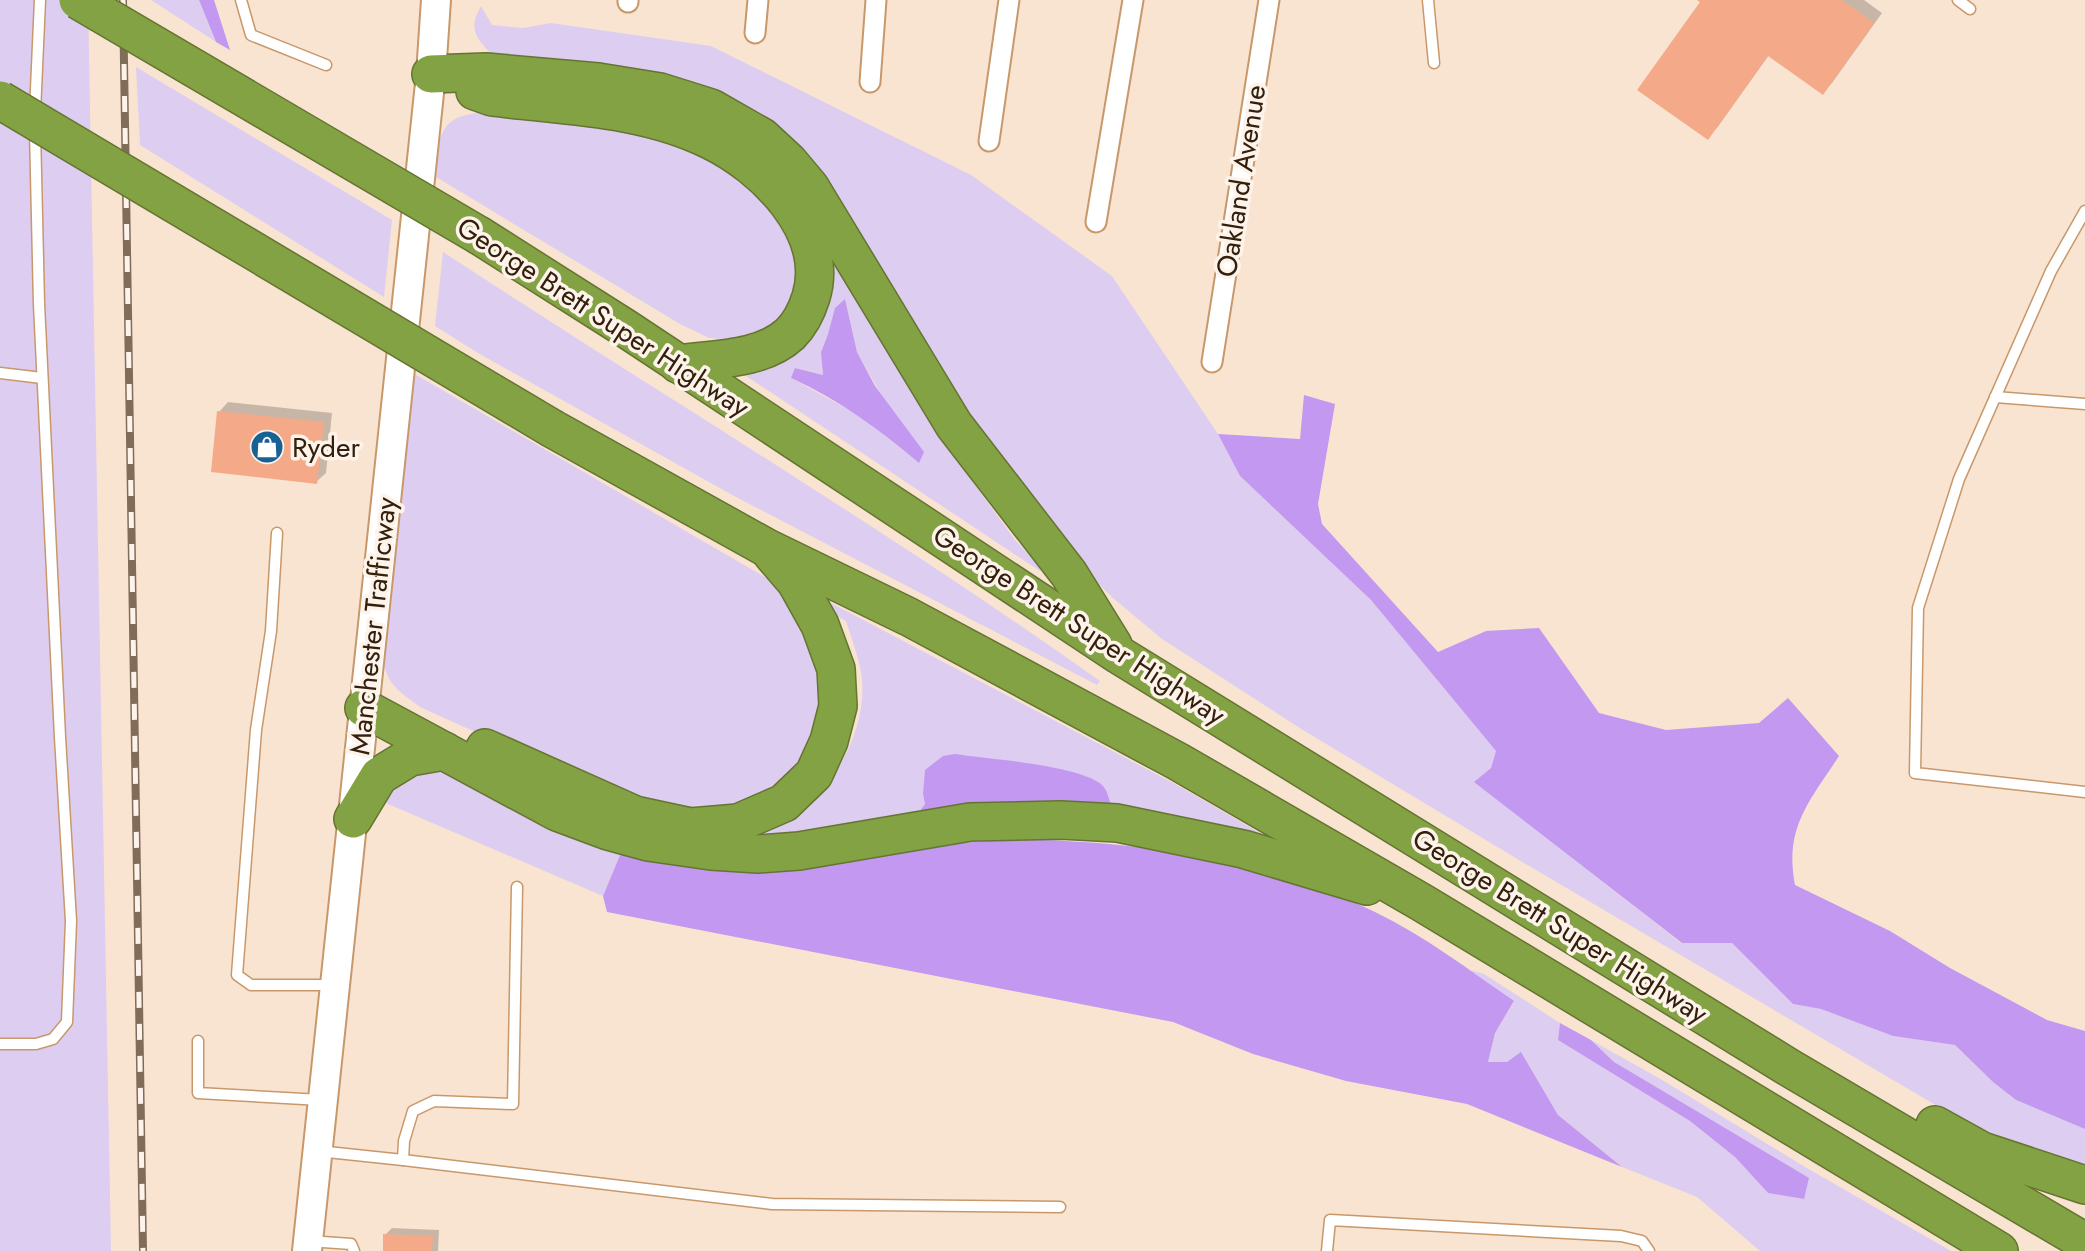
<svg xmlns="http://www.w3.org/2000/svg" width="2085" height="1251" font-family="Jost,sans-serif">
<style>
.green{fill:#ddcdf1;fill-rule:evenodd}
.forest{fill:#c298f1}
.shadow{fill:#0003}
.building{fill:#f4aa89}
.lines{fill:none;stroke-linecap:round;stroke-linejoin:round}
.lane-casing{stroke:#c8986a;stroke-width:13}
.street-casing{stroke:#c8986a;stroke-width:23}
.secondary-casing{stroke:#c8986a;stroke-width:32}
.highway-casing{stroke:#667431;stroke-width:40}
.lane{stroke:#fff;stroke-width:10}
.street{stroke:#fff;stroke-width:19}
.secondary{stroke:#fff;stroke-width:28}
.highway{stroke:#82a244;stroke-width:37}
.rail-casing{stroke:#7f6c59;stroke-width:8}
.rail{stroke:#fef3ea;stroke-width:5;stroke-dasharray:16;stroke-linecap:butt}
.highway-bridge-casing{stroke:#667431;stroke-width:40;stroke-linecap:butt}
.highway-bridge{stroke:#82a244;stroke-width:37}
.labels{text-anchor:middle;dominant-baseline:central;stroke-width:7;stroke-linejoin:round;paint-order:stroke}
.street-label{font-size:28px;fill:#32200d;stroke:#fef3ea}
.poi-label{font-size:28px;fill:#32200d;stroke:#fef3ea;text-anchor:start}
</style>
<rect width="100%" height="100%" fill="#f9e4d1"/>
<g class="green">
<path d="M 0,0 L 88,0 L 111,1251 L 0,1251 Z"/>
<path d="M 151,0 L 199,0 L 216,42 Z"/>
<path d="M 481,6 L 492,25 L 523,28 L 551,23 L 711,46 L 971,175 L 1112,276 L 1218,434 L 1240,476 L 1371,600 L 1496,751 L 1491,768 L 1475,782 L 1681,943 L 1732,943 L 1793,1004 L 1821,1009 L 1893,1036 L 1955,1045 L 1993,1082 L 2016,1100 L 2085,1129 L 2085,1170 L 2006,1141 L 1944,1110 L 1524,863 L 1303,730 L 1162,639 L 1113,598 L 1074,560 L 997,466 L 831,191 L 493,55 C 475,38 468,29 481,6 Z"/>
<path d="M 136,67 L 392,220 L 384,297 L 140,145 Z"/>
<path d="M 480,113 L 632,130 L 669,138 L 725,165 L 774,209 L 800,257 L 791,308 L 765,335 L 732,340 L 709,338 L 680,324 L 436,177 C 439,141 436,116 480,113 Z"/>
<path d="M 443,252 C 661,395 886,529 1100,681 L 1097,685 L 734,496 L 478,353 L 435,326 Z"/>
<path d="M 829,252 L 895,357 L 948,448 L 1015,540 L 1041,568 L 1040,571 L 737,370 L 758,364 ZM 845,299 L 857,352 L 919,462 L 860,416 L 791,378 L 796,368 L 823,375 L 821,351 L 828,334 L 835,309 Z"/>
<path d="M 413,373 L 770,580 L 797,604 L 824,656 L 820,743 L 781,790 L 725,816 L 623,799 L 420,707 C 399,691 385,684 383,656 Z"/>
<path d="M 831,603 L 1177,785 L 1281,845 L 923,794 L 925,804 L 918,813 L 815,833 L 758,838 L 758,832 C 773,823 791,816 805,805 C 842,777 869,719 861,672 C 858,655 851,637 846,621 L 835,615 Z"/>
<path d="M 425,762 L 623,848 L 603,896 L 374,798 Z"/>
<path d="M 1470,970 L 1484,974 L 1560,1023 L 1558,1040 L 1690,1121 L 1735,1157 L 1768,1193 L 1803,1199 L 1614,1062 L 1591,1040 L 1664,1081 L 1805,1167 L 1951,1251 L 1760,1251 L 1697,1197 L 1622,1167 L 1558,1115 L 1523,1055 L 1507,1062 L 1488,1062 L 1495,1033 L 1514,1002 Z"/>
</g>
<g class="forest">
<path d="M 199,0 L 214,0 L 230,50 L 216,42 Z"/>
<path d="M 845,299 L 857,352 L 875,386 L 924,452 L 919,463 C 879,429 839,400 791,378 L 795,368 L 823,375 L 821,352 L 828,334 L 835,308 Z"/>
<path d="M 1304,395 L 1335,404 L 1318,504 L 1322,524 L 1438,652 L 1486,631 L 1539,628 L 1599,713 L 1666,730 L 1759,723 L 1788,698 L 1839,756 C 1809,802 1784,828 1795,885 L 1890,931 L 1950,968 L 2047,1020 L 2085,1031 L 2085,1129 L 2016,1100 L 1993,1082 L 1955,1045 L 1893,1036 L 1821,1009 L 1793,1004 L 1732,943 L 1682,943 L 1474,782 L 1491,768 L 1496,751 L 1371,600 L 1240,476 L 1218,434 L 1300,439 Z"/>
<path d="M 955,754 C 989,759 1076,765 1101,784 C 1108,790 1109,800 1112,809 L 918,813 L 925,804 L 923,794 L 925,770 L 943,756 Z"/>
<path d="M 1017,839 C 1141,842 1262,858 1375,912 C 1425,936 1469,970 1514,1001 L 1495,1033 L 1488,1062 L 1507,1062 L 1521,1052 L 1558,1115 L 1622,1167 L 1467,1104 L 1346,1081 L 1253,1054 L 1173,1022 L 607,912 L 603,896 L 623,848 L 763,871 L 816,867 L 960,843 Z"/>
<path d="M 1560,1023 L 1591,1040 L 1614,1062 L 1809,1178 L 1804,1199 L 1768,1193 L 1735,1157 L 1690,1121 L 1558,1040 Z"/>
</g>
<g class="shadow">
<path d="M 1700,0 L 1864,0 L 1882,13 L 1832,83 L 1823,92 L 1769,55 L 1717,128 L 1707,137 L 1703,2 Z"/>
<path d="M 228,402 L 332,413 L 326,473 L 316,482 L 219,412 Z"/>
<path d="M 392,1228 L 439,1230 L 438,1251 L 384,1251 L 385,1235 Z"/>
</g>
<g class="building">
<path d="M 1697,0 L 1842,0 L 1874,23 L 1823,95 L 1768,56 L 1708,140 L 1637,90 L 1700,2 Z"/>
<path d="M 217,411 L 324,422 L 317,484 L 211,472 Z"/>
<path d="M 383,1234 L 433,1236 L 432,1251 L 383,1251 Z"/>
</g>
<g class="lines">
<defs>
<g id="lane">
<path d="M 241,0 L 251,35 L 326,65"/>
<path d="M 1428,0 L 1434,63"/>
<path d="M 1958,0 L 1970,9"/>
<path d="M 35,112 L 40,0"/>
<path d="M 2085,211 L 2051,271 L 1959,479 L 1918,608 L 1915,773 L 2085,792"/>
<path d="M 0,373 L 42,378"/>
<path d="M 1995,397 L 2085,404"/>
<path d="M 277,533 L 271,631 L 256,730 L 237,975 L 251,985 L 331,985"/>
<path d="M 198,1041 L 198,1093 L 321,1100"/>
<path d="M 0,1044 L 36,1044 L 53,1039 L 67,1022 L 71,921 L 60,737 L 39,304 L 35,130"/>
<path d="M 318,1151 L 403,1160 L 404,1141 L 413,1111 L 434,1101 L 513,1104 L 517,887"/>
<path d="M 403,1160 L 772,1204 L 1060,1207"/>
<path d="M 309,1241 L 351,1244 L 354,1251"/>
<path d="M 1327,1251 L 1330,1220 L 1621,1236 L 1642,1241 L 1649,1251"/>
</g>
<g id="street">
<path d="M 628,2 L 628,0"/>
<path d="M 755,33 L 758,0"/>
<path d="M 870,82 L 876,0"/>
<path d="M 989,141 L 1009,0"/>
<path d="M 1096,222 L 1133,0"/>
<path d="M 1212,362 L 1269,0"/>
</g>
<path id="secondary" d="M 307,1251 L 431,74 L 436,0"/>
<g id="highway">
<path d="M 431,74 L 486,72 L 598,82 L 660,92 L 711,108 L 762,137 L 789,162 L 810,187 L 954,425 L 1069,574 L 1113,645"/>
<path d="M 475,91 L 492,97 C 565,106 643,107 710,140 C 764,166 831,231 811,297 C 807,310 800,324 790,334 C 762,360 714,359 678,364"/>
<path d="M 480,236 L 625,328 L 1119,655 L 1788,1067 L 2085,1242"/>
<path d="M 553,429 L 767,548 L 909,617 L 1177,761 L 1421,902 L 1999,1251"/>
<path d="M 364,708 L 557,812 L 608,831 L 648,842 L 711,851 L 758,854 L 799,851 L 970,822 L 1061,820 L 1117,823 L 1243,849 L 1367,886"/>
<path d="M 485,748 L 635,815 L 691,827 L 738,823 L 784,803 L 814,774 L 829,741 L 838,706 L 836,669 L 820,625 L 796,582 L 772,554"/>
<path d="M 353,819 L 379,776 L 410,757 L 444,751"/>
<path d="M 1935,1125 L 1982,1151 L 2085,1185"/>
</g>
</defs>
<use href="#lane" class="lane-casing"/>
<use href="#street" class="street-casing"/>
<use href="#secondary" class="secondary-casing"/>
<use href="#highway" class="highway-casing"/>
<use href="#lane" class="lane"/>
<use href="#street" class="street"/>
<use href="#secondary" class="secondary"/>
<use href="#highway" class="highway"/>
<defs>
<path id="rail" d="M 123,0 L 143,1251"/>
</defs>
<use href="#rail" class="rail-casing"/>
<use href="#rail" class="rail"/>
<defs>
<g id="highway-bridge">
<path d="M 78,0 L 480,236"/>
<path d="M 0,100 L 553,429"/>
</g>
</defs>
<use href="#highway-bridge" class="highway-bridge-casing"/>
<use href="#highway-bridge" class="highway-bridge"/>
</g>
<defs>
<symbol id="shop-disc" viewBox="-11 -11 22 22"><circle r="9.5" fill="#186194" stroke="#fef3ea"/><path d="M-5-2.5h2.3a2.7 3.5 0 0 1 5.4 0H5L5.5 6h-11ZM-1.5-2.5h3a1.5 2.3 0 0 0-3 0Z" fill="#fff"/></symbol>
</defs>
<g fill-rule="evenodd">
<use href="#shop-disc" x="248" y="428" width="38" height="38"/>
</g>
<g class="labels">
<g class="street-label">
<text transform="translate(1241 181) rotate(-81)">Oakland Avenue</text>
<text transform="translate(603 317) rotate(33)">George Brett Super Highway</text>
<text transform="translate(1079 625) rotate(33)">George Brett Super Highway</text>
<text transform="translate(373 626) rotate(-84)">Manchester Trafficway</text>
<text transform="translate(1560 926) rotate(32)">George Brett Super Highway</text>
</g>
<g class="poi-label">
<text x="292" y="447">Ryder</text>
</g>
</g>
</svg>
